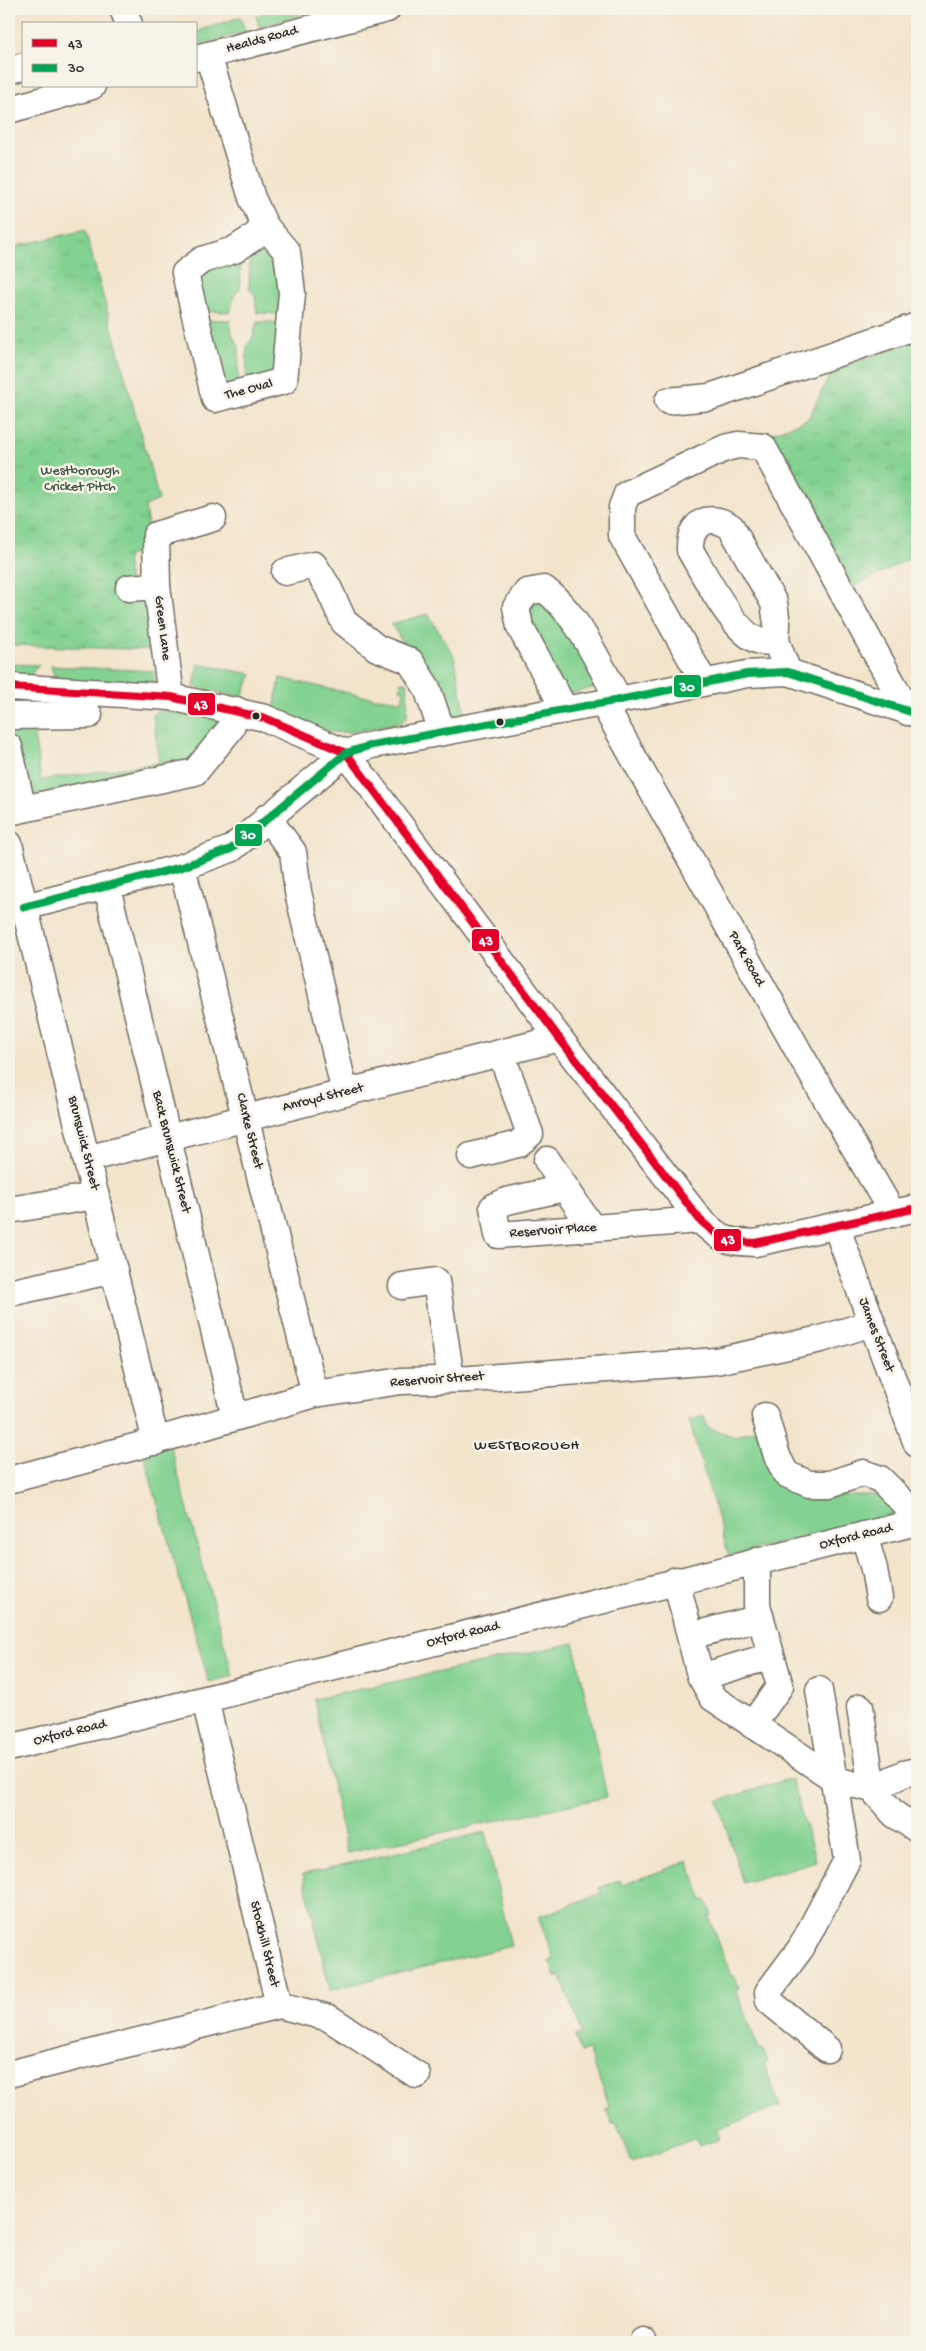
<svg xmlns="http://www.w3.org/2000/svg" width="926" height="2351" font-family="'Gochi Hand',sans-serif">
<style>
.green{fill:#83d291;stroke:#577e5e}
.park{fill:url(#park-tufts);stroke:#577e5e}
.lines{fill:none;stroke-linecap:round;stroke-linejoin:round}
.minor-casing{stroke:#716c63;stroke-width:29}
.minor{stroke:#fff;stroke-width:26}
.bus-1-casing{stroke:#f7f3e8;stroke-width:11}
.bus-2-casing{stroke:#f7f3e8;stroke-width:11}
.bus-1{stroke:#e4002b;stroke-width:8}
.bus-2{stroke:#00a651;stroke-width:8}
.bus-dot{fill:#2b2b2b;stroke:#f7f3e8;stroke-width:2}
.labels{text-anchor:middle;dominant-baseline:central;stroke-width:5;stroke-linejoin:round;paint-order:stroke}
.street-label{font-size:14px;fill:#2b2b2b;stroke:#f7f3e8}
.park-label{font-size:14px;fill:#415544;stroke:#f7f3e8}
.neighbourhood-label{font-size:15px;letter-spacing:1px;fill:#2b2b2b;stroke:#f7f3e8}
.line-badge{stroke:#f7f3e8;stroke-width:2}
.badge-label{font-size:14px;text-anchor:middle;font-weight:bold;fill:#fff}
</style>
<defs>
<pattern id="park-tufts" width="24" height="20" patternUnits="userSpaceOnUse" patternTransform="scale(1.25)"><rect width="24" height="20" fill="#83d291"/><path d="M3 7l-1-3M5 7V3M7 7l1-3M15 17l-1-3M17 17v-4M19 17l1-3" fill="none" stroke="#71b47d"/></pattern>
</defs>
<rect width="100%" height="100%" fill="#f7f3e8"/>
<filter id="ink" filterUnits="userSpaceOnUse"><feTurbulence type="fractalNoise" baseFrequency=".02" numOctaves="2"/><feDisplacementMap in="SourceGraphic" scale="10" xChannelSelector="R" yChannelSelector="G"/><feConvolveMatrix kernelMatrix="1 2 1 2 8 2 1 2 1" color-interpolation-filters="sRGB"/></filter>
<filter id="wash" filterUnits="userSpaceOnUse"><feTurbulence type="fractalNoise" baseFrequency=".0096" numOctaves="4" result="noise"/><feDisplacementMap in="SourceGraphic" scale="20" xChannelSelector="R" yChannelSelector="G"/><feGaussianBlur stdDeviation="1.12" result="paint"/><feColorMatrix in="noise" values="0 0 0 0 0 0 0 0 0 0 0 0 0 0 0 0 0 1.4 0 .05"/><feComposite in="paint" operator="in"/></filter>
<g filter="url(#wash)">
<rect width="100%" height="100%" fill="#f3e4cc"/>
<g class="green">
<path d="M 276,9 L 321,9 L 259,27 L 256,16 Z"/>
<path d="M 240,17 L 246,32 L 196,45 L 196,32 Z"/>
<path d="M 264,244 L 271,253 L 277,269 L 282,271 L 278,314 L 257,313 L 255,295 L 249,288 L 250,254 Z"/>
<path d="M 241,257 L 240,288 L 234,296 L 231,312 L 202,311 L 193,282 L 201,269 Z"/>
<path d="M 204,320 L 230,320 L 232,334 L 239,346 L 238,387 L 220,384 Z"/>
<path d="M 257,322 L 277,322 L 277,373 L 246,384 L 247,346 L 253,337 Z"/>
<path d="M 543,595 L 602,685 L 564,696 L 525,626 L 528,597 Z"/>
<path d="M 428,614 L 454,656 L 465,712 L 455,715 L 440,711 L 431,686 L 391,624 Z"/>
<path d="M 9,664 L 39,665 L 31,674 L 30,685 L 9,683 Z"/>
<path d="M 198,664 L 252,674 L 242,697 L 194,687 Z"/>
<path d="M 51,666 L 154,671 L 156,693 L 52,686 L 54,676 Z"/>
<path d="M 280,678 L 362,696 L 402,701 L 404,690 L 400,689 L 401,682 L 408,683 L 407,717 L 402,722 C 383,725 350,735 332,732 C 312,728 293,717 274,709 Z"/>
<path d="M 9,702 L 84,703 L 33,728 L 41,780 L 159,763 L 153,714 L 157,711 L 231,716 L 193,765 L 9,799 Z"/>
<path d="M 704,1416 L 707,1427 L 735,1437 L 756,1429 L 774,1480 L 826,1496 L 897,1494 L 901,1512 L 729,1556 L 689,1420 Z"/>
<path d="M 168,1438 L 233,1676 L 209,1682 L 141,1446 Z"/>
<path d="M 574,1643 L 607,1797 L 347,1853 L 314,1699 Z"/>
<path d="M 791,1778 L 816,1861 L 743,1883 L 718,1801 Z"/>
<path d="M 485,1832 L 511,1946 L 330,1990 L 303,1874 Z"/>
<path d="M 688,1861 L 703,1901 L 706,1900 L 712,1915 L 709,1916 L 731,1976 L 734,1975 L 739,1988 L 736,1990 L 759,2049 L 763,2049 L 768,2062 L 764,2064 L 780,2106 L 717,2130 L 720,2139 L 700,2146 L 697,2138 L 631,2162 L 616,2123 L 612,2124 L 606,2109 L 610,2107 L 588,2050 L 581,2052 L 575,2036 L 582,2033 L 560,1975 L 555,1977 L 549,1961 L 554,1959 L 538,1917 L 601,1893 L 599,1888 L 619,1880 L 622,1885 Z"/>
</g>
<g class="park">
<path d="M 85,230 L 159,500 L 145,506 L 151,551 L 127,556 L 131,599 L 151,598 L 156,650 L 9,645 L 9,248 Z"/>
<path d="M 917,339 L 917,555 L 851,588 L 770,434 L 808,419 L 832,371 Z"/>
</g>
</g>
<g filter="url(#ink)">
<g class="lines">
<defs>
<g id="minor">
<path d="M 123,9 L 129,24"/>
<path d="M 208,55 L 252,198 L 265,226 L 287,252 L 292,293 L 284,381 L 215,399 L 185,273 L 202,260 L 234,250 L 254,237 L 265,226"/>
<path d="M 196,58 L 387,9"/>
<path d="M 9,71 L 24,66"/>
<path d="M 9,110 L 92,86"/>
<path d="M 668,401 L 710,397 L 917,326"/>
<path d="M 285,572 L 314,565 L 328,587 L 344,622 L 377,648 L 410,661 L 427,688 L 442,732"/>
<path d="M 157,586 L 156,535 L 213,518"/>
<path d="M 129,588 L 157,586 L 171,697"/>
<path d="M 776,641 C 771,641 765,642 760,641 C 735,636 703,572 690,550 C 689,523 708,512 731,527 L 774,603 L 777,624 L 776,641 L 788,672"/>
<path d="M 704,682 L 622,536 L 622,507 L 627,494 L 725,448 L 738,445 L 763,447 L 908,712"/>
<path d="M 9,687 L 171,697 L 265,718 L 346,753 L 559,1038 L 700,1220 C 722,1240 725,1242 755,1243 L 917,1208"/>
<path d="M 603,703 L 800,1054 L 893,1214"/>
<path d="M 565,710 L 520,627 L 516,607 L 527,592 L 544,589 C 579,615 598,663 619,700"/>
<path d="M 9,716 L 89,715"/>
<path d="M 9,747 L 20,797 L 9,801"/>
<path d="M 9,812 L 195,772 L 231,728 L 236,710"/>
<path d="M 267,817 L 293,852 L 298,892 L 345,1093"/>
<path d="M 9,844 L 156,1442"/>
<path d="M 182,867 L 315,1394"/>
<path d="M 107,887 L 235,1417"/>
<path d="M 24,907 L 182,867 L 231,849 L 346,753 L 372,745 L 619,700 L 747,674 L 788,672 L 917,714"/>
<path d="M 471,1156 L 518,1144 L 530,1134 L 501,1053"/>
<path d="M 86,1159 L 559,1038"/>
<path d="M 547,1160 L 592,1228"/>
<path d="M 555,1190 L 507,1201 L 493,1207 L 498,1235 L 700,1220"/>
<path d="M 9,1210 L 96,1196"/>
<path d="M 836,1226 L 917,1444"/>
<path d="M 402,1286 L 436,1281 L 451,1379"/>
<path d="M 9,1293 L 114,1270"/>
<path d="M 765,1416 L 777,1456 L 786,1474 L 809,1484 L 830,1484 L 863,1473 L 880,1479 L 917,1516"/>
<path d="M 9,1480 L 138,1446 L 315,1394 L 401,1381 L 471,1379 L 716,1361 L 821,1339 L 872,1323"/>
<path d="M 864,1535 L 874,1569 L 879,1598"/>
<path d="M 676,1580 L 700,1675 L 713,1698 L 836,1780 L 872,1789 L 894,1814 L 917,1829"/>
<path d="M 690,1636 L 760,1618"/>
<path d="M 701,1677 L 771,1656"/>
<path d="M 819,1690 L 847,1860 L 801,1948 L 768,1992 L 769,2001 L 827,2049"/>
<path d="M 205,1700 L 279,2005"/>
<path d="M 860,1707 L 872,1789 L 903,1774 L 917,1771"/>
<path d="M 752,1725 L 780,1686 L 757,1605 L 757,1561"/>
<path d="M 9,1748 L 917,1522"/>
<path d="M 9,2074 L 279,2005 L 329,2018 L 417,2075"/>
<path d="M 643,2341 L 643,2342"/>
</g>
</defs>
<use href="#minor" class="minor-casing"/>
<use href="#minor" class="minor"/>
<defs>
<path id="bus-1" d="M 9,687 L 171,697 L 265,718 L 346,753 L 559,1038 L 700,1220 C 722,1240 725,1242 755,1243 L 917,1208"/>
<path id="bus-2" d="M 24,907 L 182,867 L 231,849 L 346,753 L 372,745 L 619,700 L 747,674 L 788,672 L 917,714"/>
</defs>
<use href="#bus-1" class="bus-1-casing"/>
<use href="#bus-2" class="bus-2-casing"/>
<use href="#bus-1" class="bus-1"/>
<use href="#bus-2" class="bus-2"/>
</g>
</g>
<g class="bus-dot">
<circle cx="256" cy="716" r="4.5"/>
<circle cx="500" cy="722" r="4.5"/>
</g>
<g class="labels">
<g class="street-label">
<text transform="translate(262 40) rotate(-15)">Healds Road</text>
<text transform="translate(249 390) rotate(-15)">The Oval</text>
<text transform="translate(162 628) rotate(83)">Green Lane</text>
<text transform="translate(746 959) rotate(61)">Park Road</text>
<text transform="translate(323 1098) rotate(-14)">Anroyd Street</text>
<text transform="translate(249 1131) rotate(76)">Clarke Street</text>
<text transform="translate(83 1143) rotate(76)">Brunswick Street</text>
<text transform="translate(171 1152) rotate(76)">Back Brunswick Street</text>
<text transform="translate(553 1231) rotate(-4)">Reservoir Place</text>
<text transform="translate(876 1335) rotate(69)">James Street</text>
<text transform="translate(437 1380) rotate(-4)">Reservoir Street</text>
<text transform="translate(856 1537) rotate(-14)">Oxford Road</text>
<text transform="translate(463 1635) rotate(-14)">Oxford Road</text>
<text transform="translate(70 1733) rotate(-14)">Oxford Road</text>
<text transform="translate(264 1944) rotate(76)">Stockhill Street</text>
</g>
<g class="park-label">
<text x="80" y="471">Westborough<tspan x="80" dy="16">Cricket Pitch</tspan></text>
</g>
<g class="neighbourhood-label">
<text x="527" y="1446">WESTBOROUGH</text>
</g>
</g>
<g class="line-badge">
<rect x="673" y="674" width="29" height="24" rx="5" fill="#00a651"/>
<rect x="187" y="692" width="29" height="24" rx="5" fill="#e4002b"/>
<rect x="234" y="823" width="29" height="24" rx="5" fill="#00a651"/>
<rect x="471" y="928" width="29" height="24" rx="5" fill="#e4002b"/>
<rect x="713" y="1228" width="29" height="24" rx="5" fill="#e4002b"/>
</g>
<g class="badge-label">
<text x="687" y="691">30</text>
<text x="201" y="709">43</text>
<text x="248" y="839">30</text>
<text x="486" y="945">43</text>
<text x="728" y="1244">43</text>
</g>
<rect width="926" height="2351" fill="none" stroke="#f7f3e8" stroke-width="30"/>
<rect x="22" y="22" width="175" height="65" fill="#f7f3e8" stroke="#a5a39c"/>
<rect x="32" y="39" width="25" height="8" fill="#e4002b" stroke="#a5a39c"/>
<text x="68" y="48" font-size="15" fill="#2b2b2b">43</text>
<rect x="32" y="64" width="25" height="8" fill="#00a651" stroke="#a5a39c"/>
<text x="68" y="72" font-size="15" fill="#2b2b2b">30</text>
</svg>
